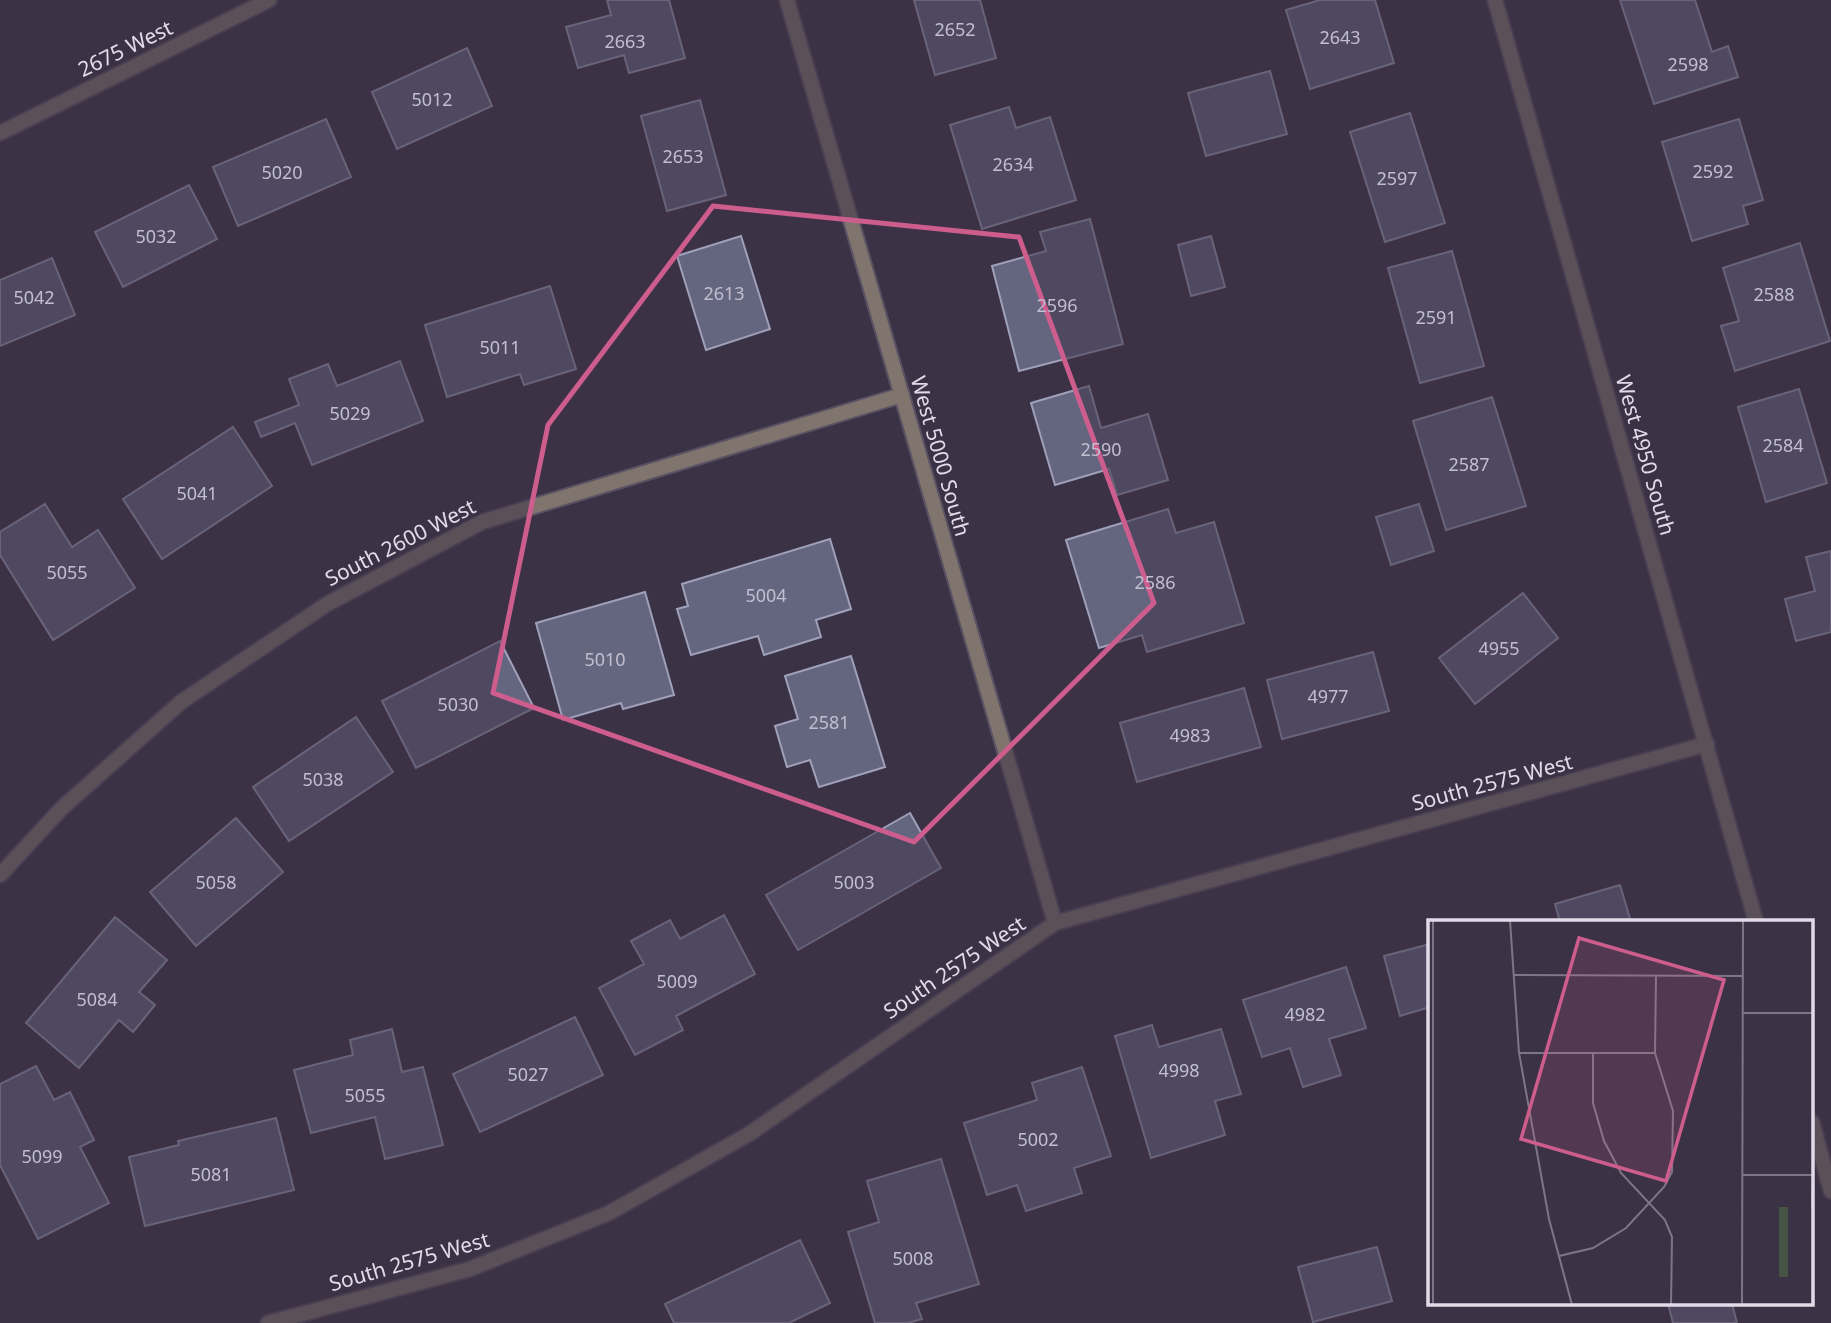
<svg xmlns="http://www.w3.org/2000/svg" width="1831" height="1323" font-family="'Noto Sans',sans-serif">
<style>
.building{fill:#646680;stroke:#9fa0ba;stroke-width:2}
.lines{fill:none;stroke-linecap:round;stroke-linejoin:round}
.street-casing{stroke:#5a5163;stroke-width:18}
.street{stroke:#80756e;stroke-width:14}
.marked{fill:none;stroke:#cd5d8d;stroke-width:5;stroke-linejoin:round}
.labels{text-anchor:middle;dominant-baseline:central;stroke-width:7;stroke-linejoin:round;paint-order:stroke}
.number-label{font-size:18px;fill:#c2becf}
.street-label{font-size:21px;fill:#e2dce9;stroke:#3c3246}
.inset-road{fill:none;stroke:#7e7687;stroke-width:2}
.view{fill:#cd5d8d;fill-opacity:0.15;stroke:#cd5d8d;stroke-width:3.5}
.inset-edge{fill:none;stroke:#e2dce9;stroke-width:3.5}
</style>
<rect width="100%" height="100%" fill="#3c3246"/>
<g class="building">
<path d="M 607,0 L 669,0 L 685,58 L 629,73 L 624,55 L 578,68 L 566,27 L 611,15 Z"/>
<path d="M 914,0 L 980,0 L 996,58 L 935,75 Z"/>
<path d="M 1320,0 L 1375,0 L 1394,63 L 1310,89 L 1286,10 Z"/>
<path d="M 1620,0 L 1695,0 L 1712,52 L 1728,46 L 1738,77 L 1654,104 Z"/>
<path d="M 467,48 L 492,106 L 397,149 L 372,92 Z"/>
<path d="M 1270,71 L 1287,134 L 1206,156 L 1188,93 Z"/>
<path d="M 700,100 L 726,195 L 667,211 L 641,116 Z"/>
<path d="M 1009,107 L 1016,128 L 1050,117 L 1076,200 L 982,229 L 950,125 Z"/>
<path d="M 1410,113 L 1445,223 L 1385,242 L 1350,132 Z"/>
<path d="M 326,119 L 351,177 L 238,226 L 213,167 Z"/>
<path d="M 1739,119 L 1763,200 L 1743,206 L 1748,224 L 1692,241 L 1662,142 Z"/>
<path d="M 189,185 L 217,239 L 123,287 L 95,232 Z"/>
<path d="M 1090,219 L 1123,344 L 1019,371 L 992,266 L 1046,251 L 1040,232 Z"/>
<path d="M 741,236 L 770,329 L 706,350 L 677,256 Z"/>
<path d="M 1211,236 L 1225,287 L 1191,296 L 1178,245 Z"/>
<path d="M 1800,243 L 1830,341 L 1735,371 L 1721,326 L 1739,321 L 1723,268 Z"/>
<path d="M 1452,251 L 1484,366 L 1420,383 L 1388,268 Z"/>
<path d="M 52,258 L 75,315 L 0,346 L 0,280 Z"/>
<path d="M 550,286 L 576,369 L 524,385 L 520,374 L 447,397 L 425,325 Z"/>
<path d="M 400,361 L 423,421 L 312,465 L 295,423 L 261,437 L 255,422 L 299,405 L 289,379 L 328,364 L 337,386 Z"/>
<path d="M 1089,386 L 1101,428 L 1148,414 L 1168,480 L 1117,495 L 1109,469 L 1055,485 L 1031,403 Z"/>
<path d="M 1799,389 L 1827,483 L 1766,502 L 1738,407 Z"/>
<path d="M 1492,397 L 1526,506 L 1446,530 L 1413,421 Z"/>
<path d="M 233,427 L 272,486 L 162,559 L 123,499 Z"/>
<path d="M 45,504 L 72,547 L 98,530 L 135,588 L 53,640 L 0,555 L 0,532 Z"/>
<path d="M 1419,504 L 1434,551 L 1391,565 L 1376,517 Z"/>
<path d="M 1168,509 L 1176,533 L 1214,522 L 1244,623 L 1147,652 L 1142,635 L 1099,648 L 1066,540 Z"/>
<path d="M 830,539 L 851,609 L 816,620 L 821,637 L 764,655 L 758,636 L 691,655 L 677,609 L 688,606 L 682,584 Z"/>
<path d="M 1831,551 L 1831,632 L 1796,641 L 1785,599 L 1815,591 L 1806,557 Z"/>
<path d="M 645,592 L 674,695 L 623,709 L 621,703 L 563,720 L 536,623 Z"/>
<path d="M 1523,593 L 1558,638 L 1475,704 L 1439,658 Z"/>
<path d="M 500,641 L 534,708 L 416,768 L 382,701 Z"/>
<path d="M 1373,652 L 1389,711 L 1282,739 L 1267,680 Z"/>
<path d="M 851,656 L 885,767 L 819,787 L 810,760 L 787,767 L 775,726 L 798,719 L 785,676 Z"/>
<path d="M 1244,688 L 1261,747 L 1137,782 L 1120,723 Z"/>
<path d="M 356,717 L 393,772 L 289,841 L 253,787 Z"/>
<path d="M 910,813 L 941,868 L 798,950 L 766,895 Z"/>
<path d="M 236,818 L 283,872 L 196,946 L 150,892 Z"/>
<path d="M 1620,885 L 1631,922 L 1560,922 L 1555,904 Z"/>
<path d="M 724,915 L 755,974 L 676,1016 L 683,1030 L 635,1055 L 599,988 L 644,964 L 631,941 L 670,920 L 680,939 Z"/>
<path d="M 115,917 L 167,960 L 139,992 L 155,1005 L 133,1032 L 119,1020 L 79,1068 L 26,1023 Z"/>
<path d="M 1430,944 L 1430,1007 L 1400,1016 L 1384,956 Z"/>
<path d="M 1346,967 L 1366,1028 L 1329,1039 L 1341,1075 L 1303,1087 L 1290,1048 L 1262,1057 L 1243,1000 Z"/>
<path d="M 575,1017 L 603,1075 L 480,1132 L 453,1074 Z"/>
<path d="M 1152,1025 L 1159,1047 L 1221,1029 L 1241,1094 L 1215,1101 L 1225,1135 L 1151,1158 L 1115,1036 Z"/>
<path d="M 392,1029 L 402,1072 L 423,1067 L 443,1145 L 385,1159 L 375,1117 L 311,1133 L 294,1070 L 353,1055 L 350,1040 Z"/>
<path d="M 36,1066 L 54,1100 L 70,1092 L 94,1140 L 80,1147 L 109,1203 L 38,1239 L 0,1165 L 0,1084 Z"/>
<path d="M 1082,1067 L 1111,1156 L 1074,1168 L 1082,1193 L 1026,1211 L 1017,1185 L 987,1195 L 964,1123 L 1037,1100 L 1032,1083 Z"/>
<path d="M 276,1118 L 294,1190 L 145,1226 L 129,1157 L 179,1145 L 178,1141 Z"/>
<path d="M 941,1159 L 979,1284 L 916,1303 L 922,1319 L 908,1323 L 875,1323 L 848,1232 L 879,1222 L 867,1181 Z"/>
<path d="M 800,1240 L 830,1303 L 789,1323 L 674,1323 L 665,1304 Z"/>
<path d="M 1377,1247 L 1392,1301 L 1313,1322 L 1298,1267 Z"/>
<path d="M 1668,1304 L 1732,1304 L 1737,1323 L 1673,1323 Z"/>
</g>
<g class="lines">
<defs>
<g id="street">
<path d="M 787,0 L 1055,923"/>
<path d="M 1495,0 L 1756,922"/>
<path d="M 0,133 L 269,0"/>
<path d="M 0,875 L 62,808 L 181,702 L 327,604 L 482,522 L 902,395"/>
<path d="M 1812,1122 L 1831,1191"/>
<path d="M 268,1323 L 470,1269 L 609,1213 L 749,1134 L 1055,923 L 1707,744"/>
</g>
</defs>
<use href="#street" class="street-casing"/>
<use href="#street" class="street"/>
</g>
<path d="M0 0H1831V1323H0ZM 713,206 L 1019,237 L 1154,603 L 914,842 L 493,693 L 548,425 Z" fill="#3c3246" fill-opacity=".55" fill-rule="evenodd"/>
<path class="marked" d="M 713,206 L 1019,237 L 1154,603 L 914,842 L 493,693 L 548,425 Z"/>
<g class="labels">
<g class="number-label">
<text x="955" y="29">2652</text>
<text x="1340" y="37">2643</text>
<text x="625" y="41">2663</text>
<text x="1688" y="64">2598</text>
<text x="432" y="99">5012</text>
<text x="683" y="156">2653</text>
<text x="1013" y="164">2634</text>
<text x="1713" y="171">2592</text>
<text x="282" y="172">5020</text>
<text x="1397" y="178">2597</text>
<text x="156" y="236">5032</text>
<text x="724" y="293">2613</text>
<text x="1774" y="294">2588</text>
<text x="34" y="297">5042</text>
<text x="1057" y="305">2596</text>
<text x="1436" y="317">2591</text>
<text x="500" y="347">5011</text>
<text x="350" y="413">5029</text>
<text x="1783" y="445">2584</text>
<text x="1101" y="449">2590</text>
<text x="1469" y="464">2587</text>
<text x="197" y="493">5041</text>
<text x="67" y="572">5055</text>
<text x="1155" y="582">2586</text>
<text x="766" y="595">5004</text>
<text x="1499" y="648">4955</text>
<text x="605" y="659">5010</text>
<text x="1328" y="696">4977</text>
<text x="458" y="704">5030</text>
<text x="829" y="722">2581</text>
<text x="1190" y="735">4983</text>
<text x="323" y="779">5038</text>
<text x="216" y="882">5058</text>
<text x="854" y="882">5003</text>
<text x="677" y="981">5009</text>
<text x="97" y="999">5084</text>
<text x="1305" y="1014">4982</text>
<text x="1179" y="1070">4998</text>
<text x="528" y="1074">5027</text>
<text x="365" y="1095">5055</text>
<text x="1038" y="1139">5002</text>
<text x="42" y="1156">5099</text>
<text x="211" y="1174">5081</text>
<text x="913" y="1258">5008</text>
</g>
<g class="street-label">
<text transform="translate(125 48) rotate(-26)">2675 West</text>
<text transform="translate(1646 455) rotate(74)">West 4950 South</text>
<text transform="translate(941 456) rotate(74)">West 5000 South</text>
<text transform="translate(400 542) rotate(-27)">South 2600 West</text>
<text transform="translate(1492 782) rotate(-15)">South 2575 West</text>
<text transform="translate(954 967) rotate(-34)">South 2575 West</text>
<text transform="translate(409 1261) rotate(-16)">South 2575 West</text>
</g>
</g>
<g transform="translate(1428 920)">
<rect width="385" height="385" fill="#3c3246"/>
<path d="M 351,287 L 360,287 L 360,357 L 351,357 Z" fill="#455443"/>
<path class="inset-road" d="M 5,0 L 5,385M 82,0 L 91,133 L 121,299 L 144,385M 85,55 L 315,56M 315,93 L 385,93M 91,133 L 227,133M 165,133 L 165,183 L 176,221 L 193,253 L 237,300 L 244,317 L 243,385M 314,255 L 385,255M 384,287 L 385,256M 131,336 L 165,328 L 198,308 L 236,267 L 244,252 L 245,191 L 227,133 L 228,56M 314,385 L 315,0"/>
<path class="view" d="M 151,18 L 296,60 L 238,261 L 93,219 Z"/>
<rect width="385" height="385" class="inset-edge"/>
</g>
</svg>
